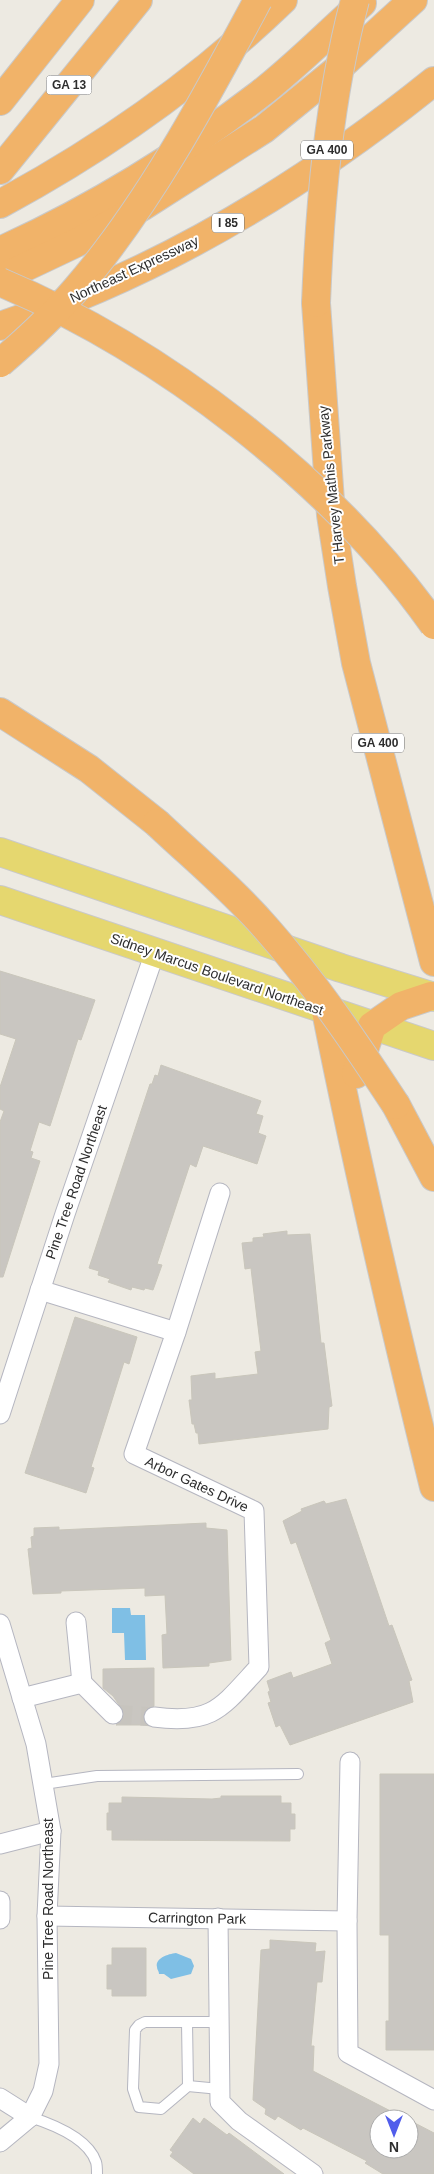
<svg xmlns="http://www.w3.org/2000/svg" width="434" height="2174" font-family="Helvetica,sans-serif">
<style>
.water{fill:#7fbfe5}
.building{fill:#c9c6c1;stroke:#c9c6bb}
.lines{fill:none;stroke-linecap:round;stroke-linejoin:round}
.street-tunnel{stroke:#c7c4be;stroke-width:19;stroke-dasharray:19 9;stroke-linecap:butt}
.lane-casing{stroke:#b5b6c0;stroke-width:12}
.street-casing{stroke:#b5b6c0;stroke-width:21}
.primary-casing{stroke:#c9c9c9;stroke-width:30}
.highway-casing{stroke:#c9c9c9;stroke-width:30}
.lane{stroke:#fff;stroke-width:10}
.street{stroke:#fff;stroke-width:19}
.primary{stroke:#e5d76f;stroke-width:28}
.highway{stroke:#f1b369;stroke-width:28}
.highway-bridge-casing{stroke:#c9c9c9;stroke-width:30;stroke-linecap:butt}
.highway-bridge{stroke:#f1b369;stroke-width:28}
.labels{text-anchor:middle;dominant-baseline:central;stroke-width:4;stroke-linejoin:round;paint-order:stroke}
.shield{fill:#fff;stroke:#6d6d6d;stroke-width:1}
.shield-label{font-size:12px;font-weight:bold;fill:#2e2e2e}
.street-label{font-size:14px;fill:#2e2e2e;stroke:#fff}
</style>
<rect width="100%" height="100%" fill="#edeae2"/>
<g class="water">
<path d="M 112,1608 L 130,1608 L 131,1615 L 145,1615 L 146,1660 L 125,1660 L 124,1633 L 112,1633 Z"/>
<path d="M 176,1953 L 191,1959 L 194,1966 L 191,1974 L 171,1979 L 164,1974 L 159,1974 C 159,1971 157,1970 157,1967 C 155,1958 168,1954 176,1953 Z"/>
</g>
<g class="building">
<path d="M 0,971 L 95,1000 L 81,1040 L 78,1039 L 50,1126 L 39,1122 L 30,1151 L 33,1152 L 31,1158 L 40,1161 L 3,1277 L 0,1277 L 0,1122 L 4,1111 L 0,1109 L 0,1087 L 16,1039 L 0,1034 Z"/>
<path d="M 161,1065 L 261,1101 L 256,1114 L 263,1116 L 258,1133 L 266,1136 L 257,1164 L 203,1146 L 196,1167 L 190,1164 L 157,1264 L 162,1265 L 153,1290 L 145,1288 L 144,1290 L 132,1287 L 131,1290 L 108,1282 L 110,1279 L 98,1275 L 99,1271 L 89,1268 L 150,1084 L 152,1084 L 155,1075 L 158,1076 Z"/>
<path d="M 287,1231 L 287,1235 L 310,1234 L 321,1343 L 324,1343 L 332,1406 L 329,1407 L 328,1429 L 199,1444 L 198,1433 L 196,1433 L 194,1424 L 192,1424 L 189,1400 L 192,1400 L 191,1376 L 215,1373 L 215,1379 L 258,1374 L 255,1352 L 261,1351 L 252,1277 L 251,1268 L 245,1269 L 242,1243 L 253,1242 L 253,1238 L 264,1237 L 263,1234 Z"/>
<path d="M 75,1317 L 137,1337 L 129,1364 L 124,1362 L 91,1467 L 94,1468 L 86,1493 L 25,1473 Z"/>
<path d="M 346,1499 L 389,1626 L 392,1625 L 412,1680 L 409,1681 L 413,1702 L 290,1745 L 280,1725 L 276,1727 L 268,1703 L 271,1702 L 268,1692 L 270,1691 L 267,1681 L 291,1672 L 293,1678 L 332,1664 L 325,1643 L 331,1640 L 296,1542 L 291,1544 L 283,1521 L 302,1511 L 301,1509 L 324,1501 L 326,1504 Z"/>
<path d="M 206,1523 L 206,1528 L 227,1530 L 231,1660 L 209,1663 L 209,1666 L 163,1668 L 162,1635 L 167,1634 L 165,1595 L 145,1596 L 145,1588 L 61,1591 L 61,1593 L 33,1594 L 28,1549 L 32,1548 L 31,1537 L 34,1536 L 34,1528 L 59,1527 L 59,1530 Z"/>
<path d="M 154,1668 L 154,1706 L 145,1711 L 143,1716 L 146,1725 L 116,1725 L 121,1722 L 124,1712 L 113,1696 L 103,1688 L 103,1669 Z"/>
<path d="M 380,1774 L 434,1774 L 434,2050 L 386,2050 L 386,2021 L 389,2021 L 389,1935 L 380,1935 Z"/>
<path d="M 221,1796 L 281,1796 L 281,1803 L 291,1803 L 291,1814 L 295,1814 L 295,1829 L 290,1829 L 290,1841 L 112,1840 L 112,1830 L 107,1830 L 107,1813 L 109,1813 L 109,1803 L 122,1803 L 122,1797 L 212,1799 L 221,1798 Z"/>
<path d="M 270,1940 L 316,1943 L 315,1952 L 325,1951 L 322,1982 L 317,1982 L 311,2046 L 314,2046 L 313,2071 L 406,2119 L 379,2119 L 379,2149 L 409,2149 L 409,2120 L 434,2133 L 434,2174 L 383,2174 L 365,2163 L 367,2161 L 303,2128 L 301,2130 L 278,2116 L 275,2120 L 265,2114 L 266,2109 L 253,2100 L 261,1950 L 270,1949 Z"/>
<path d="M 112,1948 L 146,1948 L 146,1996 L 112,1996 L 112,1989 L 107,1989 L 107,1965 L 112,1965 Z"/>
<path d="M 193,2118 L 200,2124 L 204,2118 L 227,2135 L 229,2133 L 284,2174 L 194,2174 L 170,2156 L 173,2152 L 170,2150 Z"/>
</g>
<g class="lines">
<path class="street-tunnel" d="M 113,1714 L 154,1717"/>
<defs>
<g id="lane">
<path d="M 44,1784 L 97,1776 L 298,1774"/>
<path d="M 187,2022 L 188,2086"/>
<path d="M 219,2022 L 145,2022 L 139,2025 L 135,2030 L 133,2089 L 139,2107 L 161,2109 L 188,2086 L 220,2089"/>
<path d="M 30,2117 C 52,2124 88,2138 96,2162 C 97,2165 97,2171 97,2174"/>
</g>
<g id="street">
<path d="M 40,1290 L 176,1332"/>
<path d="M 0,1414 L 65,1214 L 155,952"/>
<path d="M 76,1622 L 82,1683"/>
<path d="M 0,1624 L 36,1744 L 51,1831 L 47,1916 L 49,2064 L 43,2091 L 30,2117 L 0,2142"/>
<path d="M 22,1698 L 82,1683 L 113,1714"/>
<path d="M 154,1717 C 213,1725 222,1707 259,1667 L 254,1511 L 134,1454 L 176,1332 L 220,1193"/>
<path d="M 350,1762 L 347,1921 L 348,2053 L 434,2100"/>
<path d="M 0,1844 L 51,1831"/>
<path d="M 0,1901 L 0,1919"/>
<path d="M 47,1916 L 347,1921"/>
<path d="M 218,1918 L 220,2102 L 239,2121 L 313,2174"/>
<path d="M 0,2098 L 30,2117"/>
</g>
<g id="primary">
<path d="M 0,852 L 341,968 L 434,997"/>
<path d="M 0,900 L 434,1046"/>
</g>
<g id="highway">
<path d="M 0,101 L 80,0"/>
<path d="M 0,170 L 138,0"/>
<path d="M 0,204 C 102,149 199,81 283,0"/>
<path d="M 0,251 C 93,209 179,156 260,94 C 296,66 328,33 362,3"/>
<path d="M 0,279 L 76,243 L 143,206 L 264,129 L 333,73 L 413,0"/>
<path d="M 316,303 L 331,515 L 342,586 L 356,663 L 434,962"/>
<path d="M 0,326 C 158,274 305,185 434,81"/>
<path d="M 0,712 L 89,769 L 157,823"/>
<path d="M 326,1011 C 358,1171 395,1329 434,1487"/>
<path d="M 356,1074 L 372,1026 L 401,1006 L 431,996"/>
<path d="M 396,1105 L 434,1177"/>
</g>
</defs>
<use href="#lane" class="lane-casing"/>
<use href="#street" class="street-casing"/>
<use href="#primary" class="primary-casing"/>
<use href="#highway" class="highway-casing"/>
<use href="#lane" class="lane"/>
<use href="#street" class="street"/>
<use href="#primary" class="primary"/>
<use href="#highway" class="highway"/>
<defs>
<g id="highway-bridge">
<path d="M 0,282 C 161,350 333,481 434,625"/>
<path d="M 316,303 C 320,201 329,99 355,0"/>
<path d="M 0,363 C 27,340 53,316 76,289 C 149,205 206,97 258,0"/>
<path d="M 157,823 C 193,857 233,890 266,928 C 315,983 356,1044 396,1105"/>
</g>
</defs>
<use href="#highway-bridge" class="highway-bridge-casing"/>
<use href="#highway-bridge" class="highway-bridge"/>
</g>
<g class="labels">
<g class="shield">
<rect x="46.5" y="75.5" width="45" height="19" rx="4"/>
<rect x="301" y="140.5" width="52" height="19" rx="4"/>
<rect x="212" y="213.5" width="32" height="19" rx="4"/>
<rect x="352" y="733.5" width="52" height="19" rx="4"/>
</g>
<g class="shield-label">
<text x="69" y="85">GA 13</text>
<text x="327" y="150">GA 400</text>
<text x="228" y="223">I 85</text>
<text x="378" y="743">GA 400</text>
</g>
<g class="street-label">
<text transform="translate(134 269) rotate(-25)">Northeast Expressway</text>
<text transform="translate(331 485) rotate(-96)">T Harvey Mathis Parkway</text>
<text transform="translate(217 974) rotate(19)">Sidney Marcus Boulevard Northeast</text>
<text transform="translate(76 1182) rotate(-71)">Pine Tree Road Northeast</text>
<text transform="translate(197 1484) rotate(25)">Arbor Gates Drive</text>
<text transform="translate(48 1899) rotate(-90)">Pine Tree Road Northeast</text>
<text transform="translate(197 1918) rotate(1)">Carrington Park</text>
</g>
</g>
<g transform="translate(394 2134) rotate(180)"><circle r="24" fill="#ffffff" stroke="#ababab"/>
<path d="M0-4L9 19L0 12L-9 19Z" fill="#515deb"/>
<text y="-8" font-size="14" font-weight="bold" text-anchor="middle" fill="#2e2e2e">N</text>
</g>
</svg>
